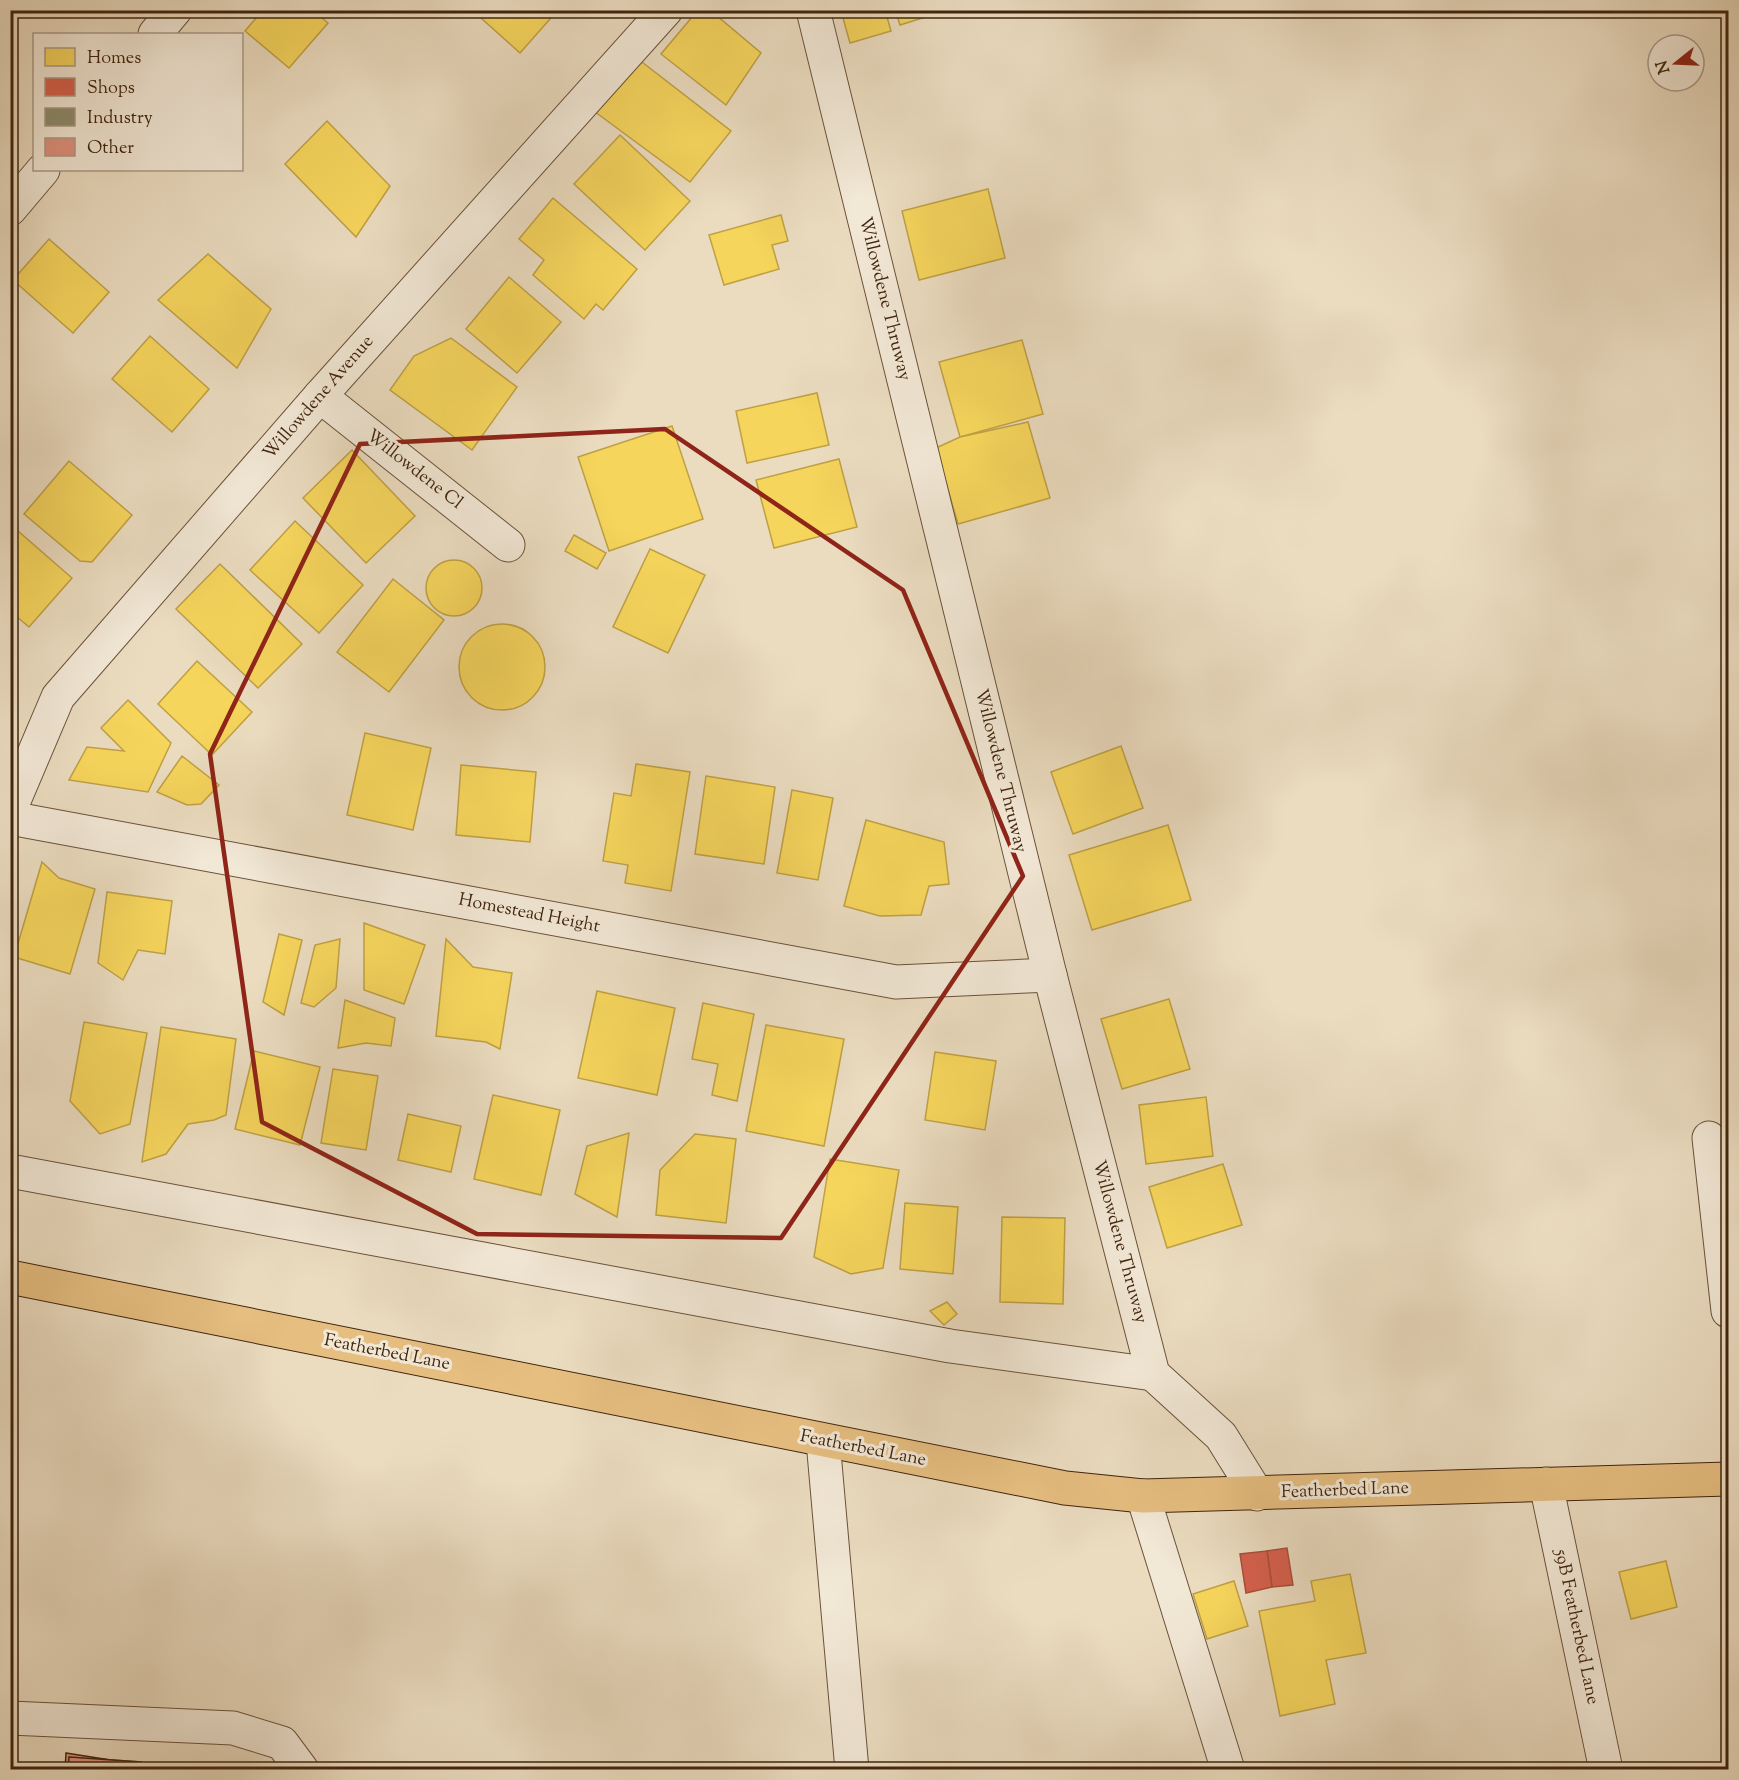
<svg xmlns="http://www.w3.org/2000/svg" width="1739" height="1780" font-family="'Sorts Mill Goudy',serif">
<style>
.homes{fill:#f6d55c;stroke:#bfa044;stroke-width:1.5}
.shops{fill:#d6604d;stroke:#a94e3a;stroke-width:1.5}
.industry{fill:#8c8c6e;stroke:#756d51;stroke-width:1.5}
.building{fill:#e09180;stroke:#40240d;stroke-width:1.5}
.lines{fill:none;stroke-linecap:round;stroke-linejoin:round}
.minor-casing{stroke:#6b523a;stroke-width:35}
.major-casing{stroke:#40240d;stroke-width:35}
.minor{stroke:#f2e8d6;stroke-width:33}
.major{stroke:#e6be80;stroke-width:33}
.marked{fill:none;stroke:#8f2418;stroke-width:4.5;stroke-linejoin:round}
.labels{text-anchor:middle;dominant-baseline:central;stroke-width:6;stroke-linejoin:round;paint-order:stroke}
.street-label{font-size:18px;fill:#40240d;stroke:#f2e8d6}
</style>
<rect width="100%" height="100%" fill="#ebdcc0"/>
<filter id="stains"><feTurbulence type="fractalNoise" baseFrequency=".00333" numOctaves="4"/><feColorMatrix values="0 0 0 0 .2 0 0 0 0 .09 0 0 0 0 .02 0 0 0 .5 -.17"/></filter>
<radialGradient id="worn" r=".72"><stop offset=".6" stop-color="#630" stop-opacity="0"/><stop offset="1" stop-color="#630" stop-opacity=".3"/></radialGradient>
<g class="homes">
<path d="M 263,10 L 313,10 L 328,23 L 289,68 L 245,31 Z"/>
<path d="M 472,10 L 558,10 L 520,53 Z"/>
<path d="M 698,10 L 710,10 L 761,53 L 726,105 L 661,54 Z"/>
<path d="M 885,10 L 891,31 L 850,43 L 841,11 Z"/>
<path d="M 895,10 L 948,10 L 900,25 Z"/>
<path d="M 629,52 L 731,131 L 690,182 L 583,103 Z"/>
<path d="M 327,121 L 390,186 L 356,237 L 285,164 Z"/>
<path d="M 620,135 L 690,201 L 645,250 L 574,184 Z"/>
<path d="M 988,189 L 1005,258 L 919,280 L 902,211 Z"/>
<path d="M 553,198 L 637,269 L 603,310 L 596,304 L 584,319 L 533,275 L 544,260 L 519,239 Z"/>
<path d="M 781,215 L 788,241 L 772,245 L 779,269 L 724,285 L 709,235 Z"/>
<path d="M 49,239 L 109,292 L 73,333 L 13,280 Z"/>
<path d="M 208,254 L 271,309 L 237,368 L 158,300 Z"/>
<path d="M 509,277 L 561,322 L 517,373 L 466,329 Z"/>
<path d="M 150,336 L 209,389 L 172,432 L 112,379 Z"/>
<path d="M 451,338 L 517,387 L 472,450 L 390,390 L 414,356 Z"/>
<path d="M 1022,340 L 1043,414 L 960,437 L 939,362 Z"/>
<path d="M 817,393 L 829,445 L 747,463 L 736,411 Z"/>
<path d="M 1028,422 L 1050,498 L 958,524 L 936,448 L 960,437 Z"/>
<path d="M 672,426 L 703,519 L 609,551 L 578,457 Z"/>
<path d="M 352,450 L 415,516 L 366,563 L 303,498 Z"/>
<path d="M 839,459 L 857,527 L 774,548 L 756,480 Z"/>
<path d="M 69,461 L 132,515 L 92,562 L 80,561 L 24,514 Z"/>
<path d="M 295,521 L 363,585 L 319,633 L 250,570 Z"/>
<path d="M 10,524 L 72,578 L 29,627 L 10,611 Z"/>
<path d="M 574,535 L 606,553 L 597,569 L 565,551 Z"/>
<path d="M 650,549 L 705,575 L 668,653 L 613,627 Z"/>
<circle cx="454" cy="588" r="28"/>
<path d="M 220,564 L 302,644 L 258,688 L 176,609 Z"/>
<path d="M 393,579 L 444,620 L 389,692 L 337,652 Z"/>
<circle cx="502" cy="667" r="43"/>
<path d="M 197,661 L 252,712 L 212,755 L 158,704 Z"/>
<path d="M 128,700 L 171,743 L 148,792 L 69,780 L 87,747 L 124,751 L 101,728 Z"/>
<path d="M 365,733 L 431,748 L 413,830 L 347,815 Z"/>
<path d="M 1121,746 L 1143,808 L 1073,834 L 1051,772 Z"/>
<path d="M 182,756 L 219,785 L 201,804 L 187,805 L 157,792 Z"/>
<path d="M 636,764 L 690,772 L 671,891 L 625,883 L 628,865 L 603,861 L 614,793 L 631,796 Z"/>
<path d="M 461,765 L 536,772 L 530,842 L 456,835 Z"/>
<path d="M 706,776 L 775,787 L 764,864 L 695,854 Z"/>
<path d="M 792,790 L 833,798 L 818,880 L 777,873 Z"/>
<path d="M 866,820 L 944,842 L 949,884 L 929,886 L 921,915 L 880,916 L 844,906 Z"/>
<path d="M 1168,825 L 1191,900 L 1092,930 L 1069,855 Z"/>
<path d="M 42,862 L 59,878 L 95,889 L 70,974 L 14,957 Z"/>
<path d="M 107,892 L 172,901 L 165,954 L 138,950 L 123,980 L 98,963 Z"/>
<path d="M 364,923 L 425,945 L 404,1004 L 364,990 Z"/>
<path d="M 279,934 L 302,940 L 284,1015 L 263,1002 Z"/>
<path d="M 340,939 L 336,988 L 314,1007 L 301,1003 L 315,945 Z"/>
<path d="M 446,939 L 473,967 L 512,973 L 500,1049 L 486,1042 L 436,1036 Z"/>
<path d="M 597,991 L 675,1008 L 657,1095 L 578,1078 Z"/>
<path d="M 1169,999 L 1190,1069 L 1122,1089 L 1101,1019 Z"/>
<path d="M 345,1000 L 395,1018 L 391,1046 L 366,1043 L 338,1048 Z"/>
<path d="M 703,1003 L 754,1014 L 737,1101 L 712,1095 L 718,1064 L 692,1059 Z"/>
<path d="M 84,1022 L 147,1033 L 130,1124 L 100,1134 L 70,1101 Z"/>
<path d="M 766,1025 L 844,1039 L 824,1146 L 746,1131 Z"/>
<path d="M 161,1027 L 236,1039 L 226,1115 L 214,1120 L 188,1124 L 166,1154 L 142,1162 Z"/>
<path d="M 254,1051 L 320,1067 L 300,1145 L 235,1129 Z"/>
<path d="M 935,1052 L 996,1061 L 985,1130 L 925,1120 Z"/>
<path d="M 333,1069 L 378,1076 L 366,1150 L 321,1143 Z"/>
<path d="M 493,1095 L 560,1110 L 541,1195 L 474,1179 Z"/>
<path d="M 1206,1097 L 1213,1156 L 1146,1164 L 1139,1105 Z"/>
<path d="M 408,1114 L 461,1126 L 451,1172 L 398,1160 Z"/>
<path d="M 629,1133 L 617,1217 L 575,1194 L 587,1146 Z"/>
<path d="M 695,1134 L 736,1139 L 726,1223 L 656,1215 L 660,1170 Z"/>
<path d="M 830,1159 L 899,1170 L 883,1268 L 851,1274 L 814,1257 Z"/>
<path d="M 1223,1164 L 1242,1225 L 1167,1248 L 1149,1187 Z"/>
<path d="M 905,1203 L 958,1207 L 953,1274 L 900,1269 Z"/>
<path d="M 1002,1217 L 1065,1218 L 1063,1304 L 1000,1302 Z"/>
<path d="M 947,1302 L 957,1314 L 944,1325 L 930,1311 Z"/>
<path d="M 1666,1561 L 1677,1607 L 1631,1619 L 1619,1572 Z"/>
<path d="M 1350,1574 L 1366,1653 L 1326,1660 L 1335,1704 L 1280,1716 L 1259,1611 L 1315,1601 L 1311,1581 Z"/>
<path d="M 1234,1581 L 1248,1626 L 1207,1639 L 1193,1594 Z"/>
</g>
<g class="shops">
<path d="M 1287,1548 L 1293,1585 L 1272,1587 L 1267,1551 Z"/>
<path d="M 1267,1551 L 1272,1587 L 1246,1593 L 1240,1554 Z"/>
</g>
<path class="industry" d="M 69,1757 L 141,1762 L 141,1770 L 68,1770 Z"/>
<g class="building">
<path d="M 66,1753 L 148,1766 L 148,1770 L 65,1770 Z"/>
<path d="M 69,1757 L 141,1762 L 141,1770 L 68,1770 Z"/>
</g>
<g class="lines">
<defs>
<g id="minor">
<path d="M 813,10 L 1050,975 L 1153,1374 L 1221,1436 L 1257,1494"/>
<path d="M 155,34 L 175,10"/>
<path d="M 10,209 L 43,170"/>
<path d="M 320,396 L 508,545"/>
<path d="M 10,810 L 58,697 L 320,396 L 666,10"/>
<path d="M 10,818 L 896,982 L 1050,975"/>
<path d="M 1709,1138 L 1728,1311"/>
<path d="M 10,1171 L 950,1346 L 1153,1374"/>
<path d="M 823,1441 L 852,1770"/>
<path d="M 1546,1484 L 1606,1770"/>
<path d="M 1143,1496 L 1228,1770"/>
<path d="M 10,1718 L 233,1728 L 282,1743 L 302,1770"/>
</g>
<path id="major" d="M 10,1277 L 1065,1488 L 1143,1496 L 1728,1479"/>
</defs>
<use href="#minor" class="minor-casing"/>
<use href="#major" class="major-casing"/>
<use href="#minor" class="minor"/>
<use href="#major" class="major"/>
</g>
<path class="marked" d="M 665,429 L 903,590 L 1023,876 L 781,1238 L 477,1234 L 262,1122 L 210,754 L 360,444 Z"/>
<g class="labels">
<g class="street-label">
<text transform="translate(884 299) rotate(76)">Willowdene Thruway</text>
<text transform="translate(319 398) rotate(-49)">Willowdene Avenue</text>
<text transform="translate(414 470) rotate(38)">Willowdene Cl</text>
<text transform="translate(1000 771) rotate(76)">Willowdene Thruway</text>
<text transform="translate(529 914) rotate(11)">Homestead Height</text>
<text transform="translate(1119 1242) rotate(75)">Willowdene Thruway</text>
<text transform="translate(387 1353) rotate(11)">Featherbed Lane</text>
<text transform="translate(863 1449) rotate(11)">Featherbed Lane</text>
<text transform="translate(1345 1491) rotate(-2)">Featherbed Lane</text>
<text transform="translate(1576 1627) rotate(78)">59B Featherbed Lane</text>
</g>
</g>
<rect width="1739" height="1780" fill="none" stroke="#ebdcc0" stroke-width="36"/>
<rect x="12" y="12" width="1715" height="1756" fill="none" stroke="#40240d" stroke-width="3"/>
<rect x="18" y="18" width="1703" height="1744" fill="none" stroke="#40240d" stroke-width="1.5"/>
<rect x="33" y="33" width="210" height="138" fill="#f2e8d6" stroke="#ab9a86" stroke-width="1.5"/>
<rect x="45" y="48" width="30" height="18" fill="#f6d55c" stroke="#ab9a86" stroke-width="1.5"/>
<text x="87" y="63" font-size="18" fill="#40240d">Homes</text>
<rect x="45" y="78" width="30" height="18" fill="#d6604d" stroke="#ab9a86" stroke-width="1.5"/>
<text x="87" y="93" font-size="18" fill="#40240d">Shops</text>
<rect x="45" y="108" width="30" height="18" fill="#8c8c6e" stroke="#ab9a86" stroke-width="1.5"/>
<text x="87" y="123" font-size="18" fill="#40240d">Industry</text>
<rect x="45" y="138" width="30" height="18" fill="#e09180" stroke="#ab9a86" stroke-width="1.5"/>
<text x="87" y="153" font-size="18" fill="#40240d">Other</text>
<g transform="translate(1676 63) rotate(252)"><circle r="28" fill="#f2e8d6" stroke="#ab9a86" stroke-width="1.5"/>
<path d="M0-4.5L10 22L0 15L-10 22Z" fill="#8f2418"/>
<text y="-9" font-size="16" font-weight="bold" text-anchor="middle" fill="#40240d">N</text>
</g>
<rect width="100%" height="100%" filter="url(#stains)"/>
<rect width="100%" height="100%" fill="url(#worn)"/>
</svg>
